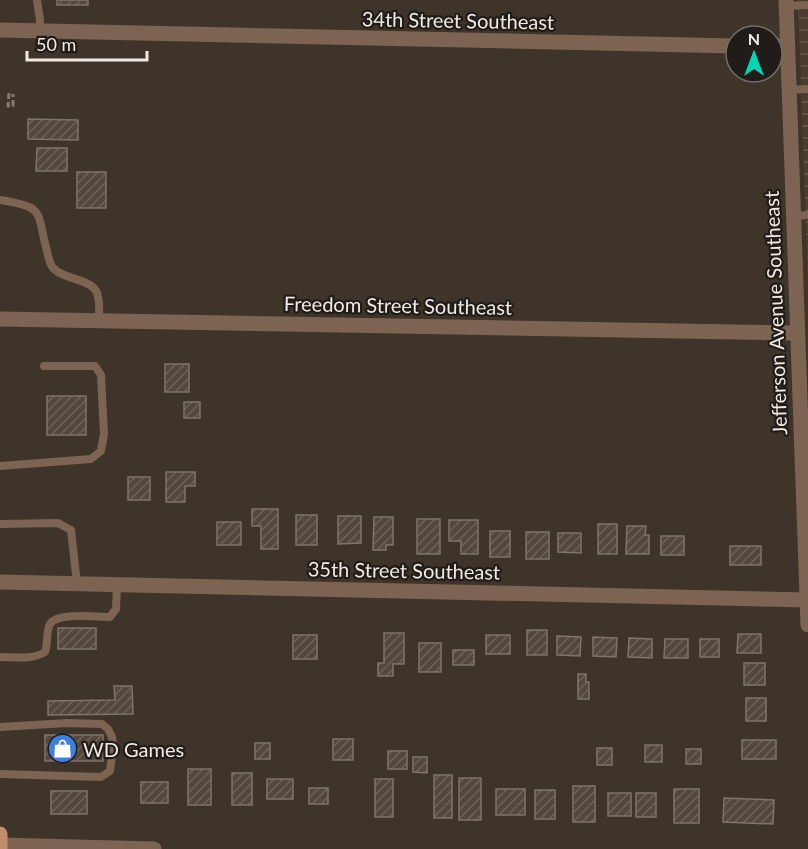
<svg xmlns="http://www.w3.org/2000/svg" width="808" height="849" font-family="Lato,sans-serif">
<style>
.industrial{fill:url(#industrial-grid)}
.building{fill:url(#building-hatch);stroke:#807368;stroke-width:1.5}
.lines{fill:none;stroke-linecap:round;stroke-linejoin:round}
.path{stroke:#837a71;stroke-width:3;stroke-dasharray:6 3;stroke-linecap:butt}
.service{stroke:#7c6352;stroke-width:8}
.minor{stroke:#7c6352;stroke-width:15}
.tertiary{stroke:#7c6352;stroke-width:15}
.primary{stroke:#c18e6b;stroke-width:15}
.labels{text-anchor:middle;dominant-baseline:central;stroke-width:4.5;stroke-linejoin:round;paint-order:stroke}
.street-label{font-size:20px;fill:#f1eae4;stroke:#211c18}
.poi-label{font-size:20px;fill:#f1eae4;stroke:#211c18;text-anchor:start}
</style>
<defs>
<pattern id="industrial-grid" width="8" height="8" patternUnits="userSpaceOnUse" patternTransform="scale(1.5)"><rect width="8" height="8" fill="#4b3d2d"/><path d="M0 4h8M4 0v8" fill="none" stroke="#65594b"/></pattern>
<pattern id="building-hatch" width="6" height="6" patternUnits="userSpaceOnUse" patternTransform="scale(1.5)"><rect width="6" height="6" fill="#54483e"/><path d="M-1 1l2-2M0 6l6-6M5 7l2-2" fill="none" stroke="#6d635a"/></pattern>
</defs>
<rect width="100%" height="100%" fill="#3e3429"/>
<path class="industrial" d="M 798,0 L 808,0 L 808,283 Z"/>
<g class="building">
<rect x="57" y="0" width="31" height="5"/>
<path d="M 28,119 L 78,120 L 78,140 L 28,139 Z"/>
<path d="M 37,148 L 67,148 L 67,171 L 36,171 Z"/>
<rect x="77" y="172" width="29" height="36"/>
<rect x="165" y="364" width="24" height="28"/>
<rect x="47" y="396" width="39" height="39"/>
<rect x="184" y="402" width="16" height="16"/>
<path d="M 166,472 L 195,472 L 195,486 L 185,486 L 185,502 L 166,502 Z"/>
<rect x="128" y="477" width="22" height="23"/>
<path d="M 252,509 L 278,509 L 278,549 L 261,549 L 261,526 L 252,526 Z"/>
<rect x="296" y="515" width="21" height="30"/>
<path d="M 338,516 L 361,516 L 361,543 L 338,544 Z"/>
<path d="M 374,517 L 393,517 L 393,545 L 386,545 L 386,550 L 373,550 Z"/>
<rect x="417" y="519" width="23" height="35"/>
<path d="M 449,520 L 478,520 L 478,554 L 461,554 L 461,541 L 449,541 Z"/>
<rect x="217" y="522" width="24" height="23"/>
<rect x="598" y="524" width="19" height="30"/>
<path d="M 627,526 L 646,526 L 645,535 L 649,535 L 649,554 L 626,554 Z"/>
<rect x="490" y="531" width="20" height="26"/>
<rect x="526" y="532" width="23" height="27"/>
<path d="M 558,533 L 581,533 L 581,553 L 558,552 Z"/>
<rect x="661" y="536" width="23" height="19"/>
<rect x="730" y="546" width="31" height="19"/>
<rect x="58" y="628" width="38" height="21"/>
<rect x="527" y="630" width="20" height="25"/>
<path d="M 384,633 L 404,633 L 404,664 L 393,664 L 393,676 L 378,676 L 378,663 L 384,663 Z"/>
<path d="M 738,634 L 761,634 L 761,653 L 737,653 Z"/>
<rect x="293" y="635" width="24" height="24"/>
<rect x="486" y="635" width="24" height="19"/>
<path d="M 557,636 L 581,637 L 580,656 L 557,655 Z"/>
<path d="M 593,637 L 617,638 L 616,657 L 593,656 Z"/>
<path d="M 629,638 L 652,639 L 652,658 L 628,657 Z"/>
<path d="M 665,639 L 688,639 L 688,658 L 664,658 Z"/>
<rect x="700" y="639" width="19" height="18"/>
<rect x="419" y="643" width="22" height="29"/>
<rect x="453" y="650" width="21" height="15"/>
<rect x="744" y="663" width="21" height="22"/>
<path d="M 578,674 L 586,674 L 586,682 L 589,682 L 589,699 L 578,699 Z"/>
<path d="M 114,686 L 132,686 L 133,714 L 48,715 L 48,701 L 115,700 Z"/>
<rect x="746" y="698" width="20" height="23"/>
<rect x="45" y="735" width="58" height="26"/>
<rect x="333" y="739" width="20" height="21"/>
<rect x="742" y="740" width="34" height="19"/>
<rect x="255" y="743" width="15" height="16"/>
<rect x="645" y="745" width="17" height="17"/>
<rect x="597" y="748" width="15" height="17"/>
<rect x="686" y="749" width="15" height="15"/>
<rect x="388" y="751" width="19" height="18"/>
<path d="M 413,757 L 427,757 L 427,773 L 413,772 Z"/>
<rect x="188" y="769" width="23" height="36"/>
<rect x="232" y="773" width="20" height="32"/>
<rect x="434" y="775" width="18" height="43"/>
<rect x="459" y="778" width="22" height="42"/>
<rect x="267" y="779" width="26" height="20"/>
<rect x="375" y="779" width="18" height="38"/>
<rect x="141" y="782" width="27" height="21"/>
<rect x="573" y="786" width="22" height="36"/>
<rect x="309" y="788" width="19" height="16"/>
<rect x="496" y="789" width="29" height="26"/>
<rect x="674" y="789" width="25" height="34"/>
<rect x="535" y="790" width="20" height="29"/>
<rect x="51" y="791" width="36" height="23"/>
<rect x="608" y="793" width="23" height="23"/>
<rect x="636" y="793" width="20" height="24"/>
<path d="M 724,798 L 774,800 L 773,824 L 723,822 Z"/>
</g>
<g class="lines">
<path class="path" d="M 9,93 L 8,106 L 13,106 L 13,94"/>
<g class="service">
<path d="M 37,0 L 40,20 L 39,31"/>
<path d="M 786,6 L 808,5"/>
<path d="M 788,90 L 808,89"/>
<path d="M 0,200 C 46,207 36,211 47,251 C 48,256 50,264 53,268 C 65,281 96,278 98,297 C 100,305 99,313 99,321"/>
<path d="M 792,216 L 808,215"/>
<path d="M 0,466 L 91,459 L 101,451 L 104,434 L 101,375 L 95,366 L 44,366"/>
<path d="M 0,524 L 58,523 L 71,530 L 77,584"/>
<path d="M 0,657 C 15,657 33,660 45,652 C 48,644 46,631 50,624 C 58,612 96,617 110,617 L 116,609 L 117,585"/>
<path d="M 0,727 L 67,723 L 102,724 L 108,729 L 112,737 L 113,747 L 110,771 L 101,777 L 0,774"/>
</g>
<g class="minor">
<path d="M 0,30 L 736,46"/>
<path d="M 772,46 L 786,46"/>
<path d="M 0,319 L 796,333"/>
<path d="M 0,582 L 807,600"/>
<path d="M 0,845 L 154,849"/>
</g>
<path class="tertiary" d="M 786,0 L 808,625"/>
<path class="primary" d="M 0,834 L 0,849"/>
</g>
<defs>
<symbol id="shop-disc" viewBox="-11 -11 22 22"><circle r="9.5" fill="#3f7fe0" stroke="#211c18"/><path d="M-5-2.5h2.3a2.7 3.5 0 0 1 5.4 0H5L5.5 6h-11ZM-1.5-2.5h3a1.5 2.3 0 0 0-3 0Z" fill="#fff"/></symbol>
</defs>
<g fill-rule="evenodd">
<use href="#shop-disc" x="46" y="732" width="33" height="33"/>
</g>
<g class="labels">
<g class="street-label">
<text transform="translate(458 20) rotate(1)">34th Street Southeast</text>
<text transform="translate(398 305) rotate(1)">Freedom Street Southeast</text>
<text transform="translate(775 313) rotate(-92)">Jefferson Avenue Southeast</text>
<text transform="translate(404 570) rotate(1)">35th Street Southeast</text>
</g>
<g class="poi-label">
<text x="83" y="749">WD Games</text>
</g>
</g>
<g transform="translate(754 54)"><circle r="28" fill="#211c18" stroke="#746e6a" stroke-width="1.5"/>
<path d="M0-4.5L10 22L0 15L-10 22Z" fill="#01d5b6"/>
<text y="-9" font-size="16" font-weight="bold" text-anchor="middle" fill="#f1eae4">N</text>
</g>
<path d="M27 51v9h120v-9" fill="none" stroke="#f1eae4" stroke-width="3"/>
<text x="36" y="51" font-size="18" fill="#f1eae4" stroke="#211c18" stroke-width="4.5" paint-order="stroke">50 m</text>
</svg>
